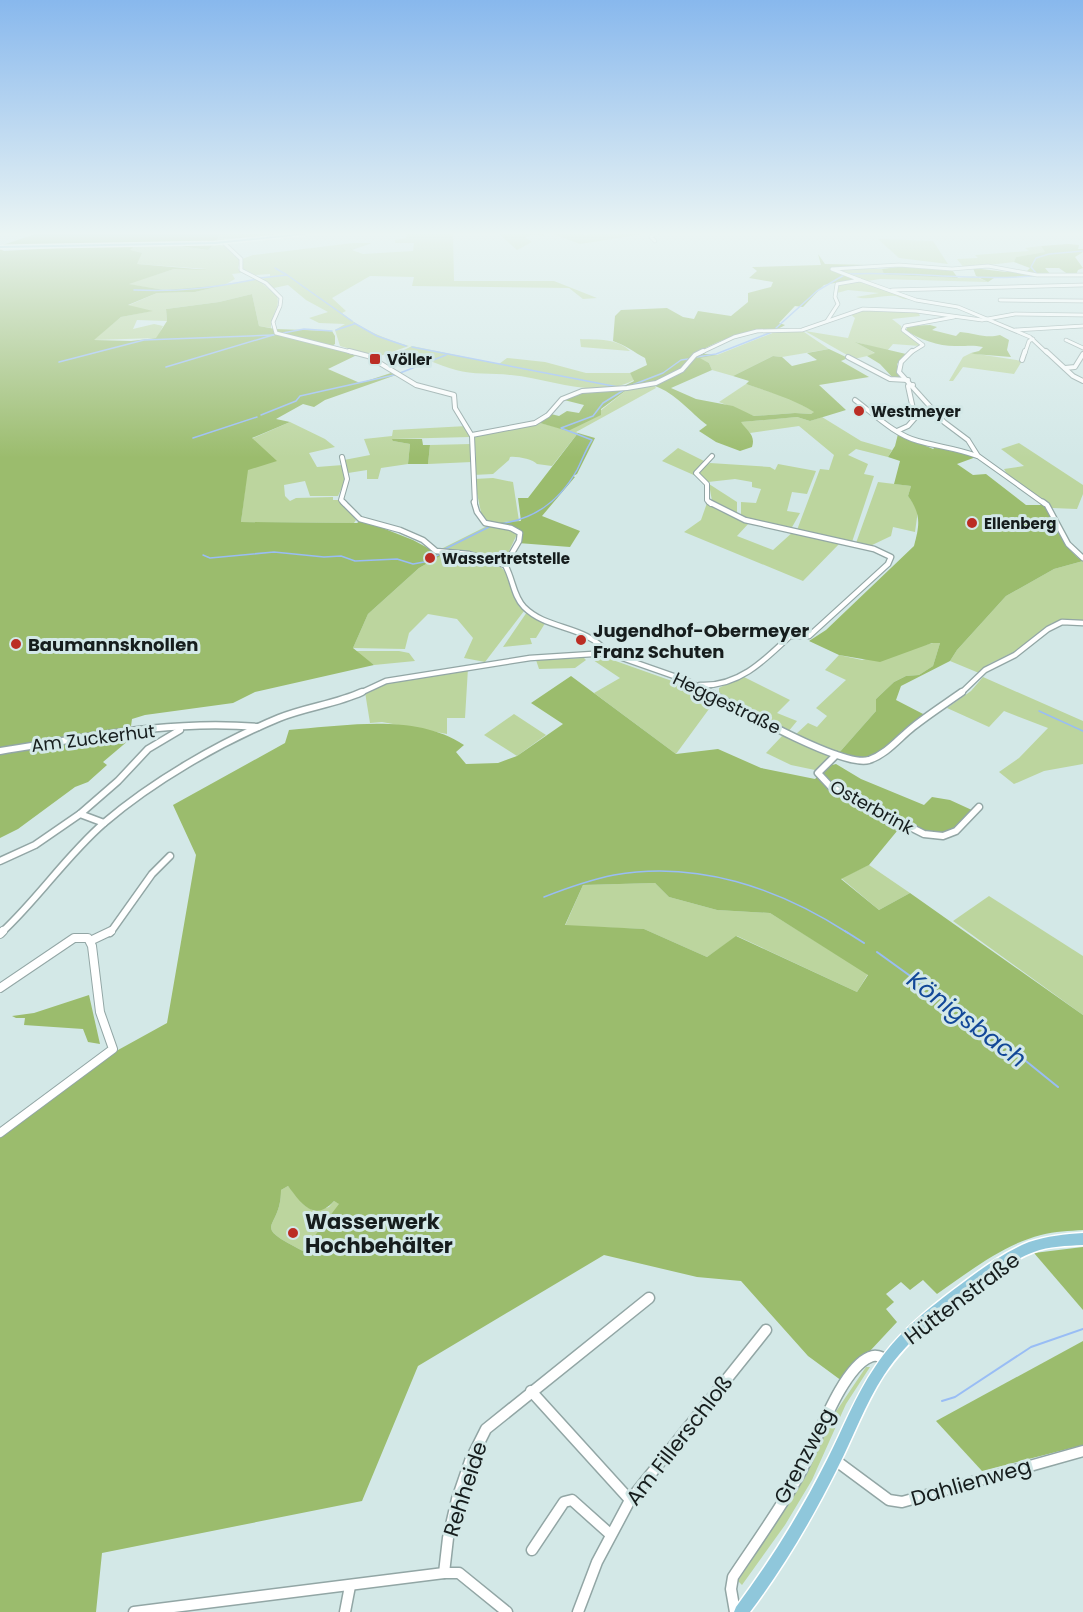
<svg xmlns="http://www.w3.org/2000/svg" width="1083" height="1612" font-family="Poppins,sans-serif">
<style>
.green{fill:#bcd59e}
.forest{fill:#9bbc6d;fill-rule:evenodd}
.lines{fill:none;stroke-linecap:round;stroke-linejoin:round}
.stream-far1{stroke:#99bdf5;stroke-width:1.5}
.stream{stroke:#99bdf5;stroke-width:2}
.minor-far5-casing{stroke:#92a6a5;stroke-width:4.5}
.minor-far4-casing{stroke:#92a6a5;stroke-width:6}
.minor-far3-casing{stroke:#92a6a5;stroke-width:7}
.minor-far2-casing{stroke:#92a6a5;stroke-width:9}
.minor-far1-casing{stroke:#92a6a5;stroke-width:10}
.minor-casing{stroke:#92a6a5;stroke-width:13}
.major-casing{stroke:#fff;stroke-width:3}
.minor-far5{stroke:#fff;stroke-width:3}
.minor-far4{stroke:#fff;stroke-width:4}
.minor-far3{stroke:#fff;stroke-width:4.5}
.minor-far2{stroke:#fff;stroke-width:6}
.minor-far1{stroke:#fff;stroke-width:8}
.minor{stroke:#fff;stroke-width:10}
.major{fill:#8fc7db;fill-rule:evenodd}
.poi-dot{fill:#bb2d24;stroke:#d3e8e7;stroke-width:2}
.labels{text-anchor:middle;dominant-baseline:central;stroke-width:6;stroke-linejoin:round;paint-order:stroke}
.far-poi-label{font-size:15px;font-weight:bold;fill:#161d1d;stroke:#d3e8e7;text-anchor:start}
.poi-label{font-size:18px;font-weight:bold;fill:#161d1d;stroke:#d3e8e7;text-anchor:start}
.street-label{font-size:18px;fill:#161d1d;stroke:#d3e8e7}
.near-poi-label{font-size:21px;font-weight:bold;fill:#161d1d;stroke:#d3e8e7;text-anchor:start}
.near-street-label{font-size:21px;fill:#161d1d;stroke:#d3e8e7}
.near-water-label{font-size:24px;font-style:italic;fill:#124898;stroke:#d3e8e7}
</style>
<rect width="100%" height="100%" fill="#d3e8e7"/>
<g class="green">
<path d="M 318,232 L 216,243 L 219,235 L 225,233 Z"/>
<path d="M 407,232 L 450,232 L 453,235 L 454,281 L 554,281 L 597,298 L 583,299 L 569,288 L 412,286 L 414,277 L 370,276 L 332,298 L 346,311 L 342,313 C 361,329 385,339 409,346 L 377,357 L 340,346 L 335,330 L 345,324 L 319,323 L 309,318 L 328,312 L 306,300 L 288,285 L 274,288 L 261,279 L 270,277 L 270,274 L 255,275 L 242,268 L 242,259 L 253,255 L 353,243 L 372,243 L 352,250 L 363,254 L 413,251 L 414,243 L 395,243 L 395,240 L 406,238 Z"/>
<path d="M 497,232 L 541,232 L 545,236 L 532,235 L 525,237 L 532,242 L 517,250 Z"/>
<path d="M 575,232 L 586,235 L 601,232 L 656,232 L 580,244 L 550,233 Z"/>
<path d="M 878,239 L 933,241 L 948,264 L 899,258 Z"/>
<path d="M 214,244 L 224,246 L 240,261 L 238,268 L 241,273 L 232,274 L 235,279 L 226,284 L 257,279 L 277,296 C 281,308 270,316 271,328 L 259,326 L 252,294 L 219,302 L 166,309 L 167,321 L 137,320 L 133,329 L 154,324 L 163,326 L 157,338 L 93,340 L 121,317 L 151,311 L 127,306 L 157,293 L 195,292 L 223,285 L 164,290 L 127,284 L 174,269 L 207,269 L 137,264 L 129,250 L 135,245 L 179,246 L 208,250 Z"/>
<path d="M 1041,246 L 1046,252 L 1016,257 L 1014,262 L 964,268 L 957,259 L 978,258 L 975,255 L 1029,251 L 1025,248 Z"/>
<path d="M 864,267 L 867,269 L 882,269 L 884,273 L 889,275 L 958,278 L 974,276 L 988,282 L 880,279 L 867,281 L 911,299 C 904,300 902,298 896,296 C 882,294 870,301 856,297 L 879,293 L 848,290 L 837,293 L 838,285 L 860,281 L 835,269 Z"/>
<path d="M 864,310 L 918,312 L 920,316 L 892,319 L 901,326 L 903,332 L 921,343 L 920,346 L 893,344 L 887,351 L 856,342 L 876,354 L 854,359 L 805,331 L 848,338 L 855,318 L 850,314 Z"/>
<path d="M 775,332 L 804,332 L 829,349 L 782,357 L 773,356 L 733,376 L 712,370 L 709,363 L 699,358 L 717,355 Z"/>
<path d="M 580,339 C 598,340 617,338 630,351 L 581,347 Z"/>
<path d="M 412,346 L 499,364 L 507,358 L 545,362 L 586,373 L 630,373 L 634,380 C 596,400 552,379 511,375 C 493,373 473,375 456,370 C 438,365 421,357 404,350 Z"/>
<path d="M 971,353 L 1022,361 L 1014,374 L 963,367 L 953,381 L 949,381 L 963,357 Z"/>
<path d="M 746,384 L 789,398 L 815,412 L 811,414 L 795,413 L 754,416 L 719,402 Z"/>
<path d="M 654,385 L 656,388 L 576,432 L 578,433 L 552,466 L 537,464 C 533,459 516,456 510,457 L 509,460 L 493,474 L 473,475 L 476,458 L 474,436 L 540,423 L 568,430 L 600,411 L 628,389 Z"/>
<path d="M 797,417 L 810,421 L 822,417 L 861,441 L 892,450 L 888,457 L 856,449 L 848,455 L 868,464 L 864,474 L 874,476 L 852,542 L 797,530 L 820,469 L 829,470 L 834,455 L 799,426 L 750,433 L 740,422 Z"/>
<path d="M 290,422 L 325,439 L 335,447 L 309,453 L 317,467 L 343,465 L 346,479 L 338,496 L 310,496 L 305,481 L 284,485 L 285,496 L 290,501 L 296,498 L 333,497 L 333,500 L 339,500 L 356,520 L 354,523 L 241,522 L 251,439 Z"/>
<path d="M 467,426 L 470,437 L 393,439 L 393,441 L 410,444 L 408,464 L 381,468 L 378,479 L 367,479 L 367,470 L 348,473 L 344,460 L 370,455 L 364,439 L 392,436 L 393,430 Z"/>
<path d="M 1019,443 L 1083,485 L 1083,494 L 1077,509 L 1052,508 L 1008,476 L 1004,469 L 1024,466 L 1001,449 Z"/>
<path d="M 471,444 L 472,462 L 428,464 L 430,445 Z"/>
<path d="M 678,448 L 706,462 L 694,472 L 696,476 L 662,461 Z"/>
<path d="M 710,463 L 770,467 L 775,470 L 778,464 L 816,471 L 807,494 L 792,492 L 787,511 L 800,513 L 791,529 L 741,517 L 741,502 L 756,503 L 761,489 L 752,487 L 752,482 L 735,479 L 708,482 L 698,472 Z"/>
<path d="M 493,478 L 513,482 L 519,521 L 489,523 L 482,517 L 474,479 Z"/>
<path d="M 878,482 L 911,486 L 908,496 L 918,510 L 915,532 L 893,527 L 891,536 L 868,547 L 856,543 Z"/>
<path d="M 709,484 L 737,502 L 737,515 L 712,501 Z"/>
<path d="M 707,503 L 749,523 L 737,536 L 773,550 L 794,531 L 841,542 L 803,581 L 684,532 L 701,520 Z"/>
<path d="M 487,526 L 510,529 L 518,532 L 505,560 L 495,560 L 439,550 Z"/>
<path d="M 444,554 C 467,556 502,555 510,581 C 513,594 514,602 524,611 L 485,662 L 464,658 L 473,638 L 457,619 L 428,614 L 409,633 L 405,649 L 353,648 L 368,614 L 419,568 Z"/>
<path d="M 1083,561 L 1083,621 L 1067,620 L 1052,623 L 1022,648 L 989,664 L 979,673 L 950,661 L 957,650 L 1006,596 L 1054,569 Z"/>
<path d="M 527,612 L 547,620 L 536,638 L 530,638 L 532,644 L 503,647 Z"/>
<path d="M 933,643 L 940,643 L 933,666 L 919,675 L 906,676 L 894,682 L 876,699 L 876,711 L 838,754 L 795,735 L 808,723 L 817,727 L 827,716 L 816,708 L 846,680 L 825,670 L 839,655 L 862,660 Z"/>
<path d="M 354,651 L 399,651 L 409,653 L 415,661 L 374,665 Z"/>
<path d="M 584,658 L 586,660 L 575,668 L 539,669 L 536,660 Z"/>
<path d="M 610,659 L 689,687 L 695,687 L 717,698 L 676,754 L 594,693 L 620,678 L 593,660 Z"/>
<path d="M 468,668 L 465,718 L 447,718 L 447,734 L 382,722 L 370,723 L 365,692 L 392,681 Z"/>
<path d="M 742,676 L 790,700 L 777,713 L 797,721 L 788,732 L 719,693 L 719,688 Z"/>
<path d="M 983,677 L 1083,721 L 1083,764 L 1044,771 L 1014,784 L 999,772 L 1019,758 L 1048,728 L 1004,711 L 989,727 L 947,708 L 971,691 Z"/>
<path d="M 514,714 L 546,735 L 517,756 L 484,735 Z"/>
<path d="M 786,735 L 829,756 L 831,758 L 815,770 L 791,765 L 766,753 L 782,736 Z"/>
<path d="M 869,865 L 910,893 L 879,910 L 841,878 Z"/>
<path d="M 655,883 L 669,897 L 717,910 L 770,913 L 868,974 L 857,992 L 737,936 L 707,957 L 644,929 L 565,926 L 583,885 Z"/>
<path d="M 989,896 L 1083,956 L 1083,1015 L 953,921 Z"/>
<path d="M 288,1186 L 304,1205 L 314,1211 L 329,1207 L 334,1201 L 340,1204 L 303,1251 C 248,1223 281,1232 281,1190 Z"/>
<path d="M 866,1367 L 870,1367 L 846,1404 L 812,1480 L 785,1525 L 742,1585 L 738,1581 L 806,1476 L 831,1419 Z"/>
</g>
<g class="forest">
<path d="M 41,232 L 238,232 L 219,235 L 216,243 L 114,243 L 15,248 L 0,246 Z"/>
<path d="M 127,244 L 214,244 L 208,250 L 179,246 L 135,245 L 130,250 L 142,253 L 137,264 L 208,270 L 174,269 L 129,284 L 164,290 L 224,285 L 195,292 L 157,293 L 128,305 L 153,311 L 121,317 L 94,340 L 131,341 L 156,338 L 167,321 L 166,309 L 219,302 L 252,294 L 259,326 L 275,329 L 332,331 L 335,336 L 335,344 L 332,346 L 359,354 L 328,369 L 360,383 L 391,373 L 396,375 L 325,400 L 314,407 L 303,404 L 276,419 L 290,422 L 252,438 L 277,461 L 248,470 L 241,522 L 357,523 L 362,520 L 413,540 L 437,553 L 444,554 L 419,568 L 368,614 L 353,648 L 374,665 L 255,692 L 233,703 L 145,715 L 132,719 L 129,740 L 103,762 L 107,765 L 88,782 L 75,787 L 18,829 L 0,838 L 0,249 L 4,251 Z"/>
<path d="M 1068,244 L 1079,245 L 1078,249 L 1083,249 L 1083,252 L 1075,257 L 1083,268 L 1078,270 L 1076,275 L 1069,275 L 1059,268 L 1045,268 L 1051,275 L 1026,272 L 1030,268 L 1014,262 L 1016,257 L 1045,252 L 1041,246 Z"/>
<path d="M 818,254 L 825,264 L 869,265 L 831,269 L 856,279 L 824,285 L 803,307 L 795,306 L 779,323 L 785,325 C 776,331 769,329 758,330 C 736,333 715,343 696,353 L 717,355 L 700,358 L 709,363 L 712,370 L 671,388 L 696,399 L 733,406 L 754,416 L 795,413 L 811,414 L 814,412 C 794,399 769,392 746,384 L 749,381 L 733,376 L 773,356 L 782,357 L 792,366 L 817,360 L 807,353 L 829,349 L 848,358 L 841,361 L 869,377 L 819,385 L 846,410 L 810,421 L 797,417 L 741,422 C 747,431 756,435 752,447 L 740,451 L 716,442 L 699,431 L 707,425 C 690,412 675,393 655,386 C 647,383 631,387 622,387 L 634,381 L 630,373 L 647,365 L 645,358 C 634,352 625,345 613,341 L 615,316 L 621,310 L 667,308 L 683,317 L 694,319 L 698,311 L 731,316 L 748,302 L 748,293 L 771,287 L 773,282 L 749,278 L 757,271 L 752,267 L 821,265 Z"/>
<path d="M 906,266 L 952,270 L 958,278 L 889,275 L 884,274 L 882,269 Z"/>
<path d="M 973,268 L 1006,272 L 1010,270 L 1038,276 L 994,278 L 988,282 L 976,276 Z"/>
<path d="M 930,325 L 937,327 L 932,330 L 956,336 L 960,332 C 975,333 986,339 1000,335 L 1009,340 L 1007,350 L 1011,357 L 974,354 L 971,353 L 979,351 L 983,347 C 974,345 968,346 958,346 C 942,347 919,340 906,330 L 908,326 Z"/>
<path d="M 855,342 L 906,354 L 897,364 L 898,372 L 903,379 L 894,379 L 880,364 L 867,356 L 875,353 Z"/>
<path d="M 628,389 L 601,409 L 601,415 L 568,431 L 540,423 L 551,414 L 559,416 L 567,411 L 579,413 L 584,405 L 564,400 C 584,389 606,390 628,389 Z"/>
<path d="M 578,433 L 595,438 L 577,474 L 573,476 L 575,477 L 542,516 L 580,531 L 570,547 L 518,543 L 522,533 L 519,529 L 489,523 L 521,521 L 518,498 L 528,498 Z"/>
<path d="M 898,434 L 933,449 L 938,445 L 976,457 L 957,464 L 973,475 L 986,474 L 1026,505 L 1046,505 C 1055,524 1064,550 1083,561 L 1054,569 L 1006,596 L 957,650 L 950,661 L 901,686 L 896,700 L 927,716 L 901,732 L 879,754 L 864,759 L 838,754 L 876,711 L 876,699 L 894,682 L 906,676 L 919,675 L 933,666 L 940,643 L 932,643 L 880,662 L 839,655 L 809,641 L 826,630 L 914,546 C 920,524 921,514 908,496 L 911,486 L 894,484 L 900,461 L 888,457 L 895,446 Z"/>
<path d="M 392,439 L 422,439 L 423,445 L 430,445 L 428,464 L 408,464 L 410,444 L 393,441 Z"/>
<path d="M 571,676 L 676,754 L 718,749 L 761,768 L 815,779 L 828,766 L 836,764 L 861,779 L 924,805 L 932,797 L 950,800 L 974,811 L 954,832 L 936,834 L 902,825 L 869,865 L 841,879 L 879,910 L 910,893 L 1083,1015 L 1083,1230 C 1069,1231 1055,1231 1041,1235 C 1002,1245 969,1272 937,1294 L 923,1280 L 910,1290 L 901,1282 L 886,1294 L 894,1302 L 886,1309 L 897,1322 L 842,1381 L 808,1356 L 741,1281 L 697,1277 L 604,1255 L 418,1366 L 362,1501 L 102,1553 L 96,1612 L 0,1612 L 0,1138 L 109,1055 L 167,1023 L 196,855 L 173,805 L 285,743 L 289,730 L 299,729 C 352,725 417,714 464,745 L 456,752 L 466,764 L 498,763 L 517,756 L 563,724 L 531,703 ZM 655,883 L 669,897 L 717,910 L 770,913 L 868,975 L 857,992 L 736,936 L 707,957 L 644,929 L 565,925 L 583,885 ZM 288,1186 C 301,1203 314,1223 334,1201 L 339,1204 L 303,1251 C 248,1223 281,1232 281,1190 Z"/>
<path d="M 89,995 L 100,1044 L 88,1042 L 83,1029 L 24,1025 L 25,1018 L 16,1018 L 12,1016 L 34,1013 Z"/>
<path d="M 1083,1247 L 1083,1310 L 1034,1253 Z"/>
<path d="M 1083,1341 L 1083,1445 L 982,1471 L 936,1421 Z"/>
</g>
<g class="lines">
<g class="stream-far1">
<path d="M 184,232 L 189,232"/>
<path d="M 275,268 L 287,275"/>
<path d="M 1036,273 L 1031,267 L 1036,258 L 1049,254 L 1083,251"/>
<path d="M 848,274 C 910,271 971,281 1032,276"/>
<path d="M 260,278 L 287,275 L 352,321"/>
<path d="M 134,290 C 181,292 211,288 257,279"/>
<path d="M 354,323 L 377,336 L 406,346"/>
<path d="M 776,328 L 817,291 L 844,275"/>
<path d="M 336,330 L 354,324"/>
<path d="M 283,333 L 304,329 L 332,331"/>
<path d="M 412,347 L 618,387"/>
<path d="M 697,357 L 716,354 L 772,332"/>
<path d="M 59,362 L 144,340 L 274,335"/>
<path d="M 166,367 L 273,335"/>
<path d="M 400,373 L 446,355"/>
<path d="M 627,387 L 663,373 L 681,360 L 688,359"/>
<path d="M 261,415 L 296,401 L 300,396 L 394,375"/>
<path d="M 193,438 L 257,417"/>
<path d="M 498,524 C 534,520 559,502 577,470 C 582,460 586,449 592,440 L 561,428 L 593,416 L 603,403 L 624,390"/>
<path d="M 443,550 L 489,527"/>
<path d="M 203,555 L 210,558 L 274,552 L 324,557 L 341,556 L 355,561 L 397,559 L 413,564 L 424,562 L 440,554"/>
<path d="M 1039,711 L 1083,731"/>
<path d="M 544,897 C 567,888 589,880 614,875 C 697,860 778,888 848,933"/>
</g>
<g class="stream">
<path d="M 845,931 L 864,943"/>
<path d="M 877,952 L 1006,1045 L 1058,1087"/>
<path d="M 942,1401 L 955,1397 L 1031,1347 L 1083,1329"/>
</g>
<defs>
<g id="minor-far5">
<path d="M 655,241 L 651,237 L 658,232"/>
<path d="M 224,243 L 241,259 L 241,270 L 266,283 L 281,298 L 280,306 L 273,322 L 276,333 L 355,353"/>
<path d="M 860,280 L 916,300 L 958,307 L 1030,337 L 1047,353"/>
<path d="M 892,290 L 1083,285"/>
<path d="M 1000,300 L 1083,301"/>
<path d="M 827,321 L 838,304 L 835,297 L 837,284 L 860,280 L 832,269 L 899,265 L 952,269 L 988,266 L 1037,275 L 1083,275"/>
<path d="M 1015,330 L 1083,326"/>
<path d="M 1066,340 L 1083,348"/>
<path d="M 700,353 L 734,337 L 757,331 L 802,330 L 863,309 L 916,311 L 982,320 L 1015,314 L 1083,315"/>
<path d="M 910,353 L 923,345 L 903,330 L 905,326 L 954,317"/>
<path d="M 1025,353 L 1029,341 L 1033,339"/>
</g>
<g id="minor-far4">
<path d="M 349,351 L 368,356 L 416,385 L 454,395 L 455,408 L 472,436 L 475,504"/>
<path d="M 912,351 L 901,362 L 899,372 L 944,422 L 968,440 L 978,456 L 1045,504"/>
<path d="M 1046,351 L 1073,376 L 1083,381"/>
<path d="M 848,357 L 890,379 L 908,380"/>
<path d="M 1022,360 L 1025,351"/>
<path d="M 1065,368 L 1075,367 L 1083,354"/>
<path d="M 855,400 C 874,414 895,435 918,441 C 939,447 956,448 977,456"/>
<path d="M 897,431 L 908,426 L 915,418 L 908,386 L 913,385"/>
<path d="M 472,435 L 535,423 L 548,415 L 562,399 L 582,391 L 627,388 L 656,383 L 682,370 L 695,355 L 703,351"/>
<path d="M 342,457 L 347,479 L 341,500 L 345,504"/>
<path d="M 711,504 L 707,500 L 707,484 L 696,473 L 712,456"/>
</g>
<g id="minor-far3">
<path d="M 343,502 L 360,519 L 400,530 L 423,540 L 436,551 L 469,554 L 505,565"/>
<path d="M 474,502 L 477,512 L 485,523 L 511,528 L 520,533 L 519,541 L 505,565 C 513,578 513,596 524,607 C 548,631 584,624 608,653"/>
<path d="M 1043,502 L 1047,505 L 1068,544 L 1083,558"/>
<path d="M 700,685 C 738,687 764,661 790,636 L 809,636 L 888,564 L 891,557 L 874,549 L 745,520 L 709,502"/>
<path d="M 358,694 L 386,681 L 530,658 L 608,653 L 688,681 L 711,694"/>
<path d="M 960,694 L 985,670 L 1015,655 L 1048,629 L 1062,622 L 1083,623"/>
</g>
<g id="minor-far2">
<path d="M 709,692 C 736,707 842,768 869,760 C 887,754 899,738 913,727 C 928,715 945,704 962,692"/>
<path d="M 0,751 C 84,738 172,719 258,727"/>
<path d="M 836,755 L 818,773 L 831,787 L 924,834 L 943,836 L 956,831 L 979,807"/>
<path d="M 80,814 L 104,823"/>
<path d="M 0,861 L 35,845 L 80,814 L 118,781 L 148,749 L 180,730"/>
<path d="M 1,933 C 38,899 66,856 104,823 C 153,781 219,743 279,718 C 306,707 336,704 362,692"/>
<path d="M 110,933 L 152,874 L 170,856"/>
</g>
<g id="minor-far1">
<path d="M 0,934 L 3,931"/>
<path d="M 90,941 L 111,931"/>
<path d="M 0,988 L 74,938 L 88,938 L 92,946 L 100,1012 L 113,1049 L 0,1133"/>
</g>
<g id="minor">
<path d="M 531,1391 L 630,1500"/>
<path d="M 835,1460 L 889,1500 L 902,1502 L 1083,1451"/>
<path d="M 532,1550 L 564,1502 L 572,1500 L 610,1534"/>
<path d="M 444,1573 L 459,1573 L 507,1612"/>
<path d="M 134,1612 L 444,1573 L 448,1538 L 457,1499 L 470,1461 L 486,1429 L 649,1298"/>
<path d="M 345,1612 L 350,1586"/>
<path d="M 578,1612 L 597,1562 L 630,1500 L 766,1330"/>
<path d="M 735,1612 L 731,1589 L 733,1577 C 755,1544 778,1512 798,1477 C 814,1450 840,1369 870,1357 C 876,1354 881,1357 887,1360"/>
</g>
<g id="major">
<path d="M 316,232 L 331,232 L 215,244 L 0,248 L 0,246 L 215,242 Z"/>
<path d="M 1083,1233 L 1083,1245 C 1067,1246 1049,1246 1034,1252 C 1017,1258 1001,1270 987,1280 C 950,1306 909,1337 884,1375 C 865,1404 853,1438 837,1469 C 812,1519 784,1567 750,1612 L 734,1612 L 736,1607 C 771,1560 801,1512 827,1460 C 843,1429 855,1396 875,1367 C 896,1334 929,1308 960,1285 C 981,1269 1004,1252 1029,1242 C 1047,1236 1065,1234 1083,1233 Z"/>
</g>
</defs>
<use href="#minor-far5" class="minor-far5-casing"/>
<use href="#minor-far4" class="minor-far4-casing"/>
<use href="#minor-far3" class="minor-far3-casing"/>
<use href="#minor-far2" class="minor-far2-casing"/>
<use href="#minor-far1" class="minor-far1-casing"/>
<use href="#minor" class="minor-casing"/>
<use href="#major" class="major-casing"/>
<use href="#minor-far5" class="minor-far5"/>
<use href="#minor-far4" class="minor-far4"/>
<use href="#minor-far3" class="minor-far3"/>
<use href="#minor-far2" class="minor-far2"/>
<use href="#minor-far1" class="minor-far1"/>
<use href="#minor" class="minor"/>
<use href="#major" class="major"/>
</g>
<linearGradient id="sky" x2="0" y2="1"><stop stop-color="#88b8ed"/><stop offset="0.51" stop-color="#ebf5f4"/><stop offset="1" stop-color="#ebf5f4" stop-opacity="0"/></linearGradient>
<rect width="1083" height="458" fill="url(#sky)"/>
<g class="poi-dot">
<rect x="369" y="353" width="12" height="12" rx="3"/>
<circle cx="859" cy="411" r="6"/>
<circle cx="972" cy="523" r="6"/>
<circle cx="430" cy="558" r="6"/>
<circle cx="581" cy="640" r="6"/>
<circle cx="16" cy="644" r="6"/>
<circle cx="293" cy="1233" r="6"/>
</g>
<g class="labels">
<g class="far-poi-label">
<text x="387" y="359">Völler</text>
<text x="871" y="411">Westmeyer</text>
<text x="984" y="523">Ellenberg</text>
<text x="442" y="558">Wassertretstelle</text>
</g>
<g class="poi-label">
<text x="593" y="630">Jugendhof-Obermeyer<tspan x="593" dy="21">Franz Schuten</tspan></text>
<text x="28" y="644">Baumannsknollen</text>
</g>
<g class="street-label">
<text transform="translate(727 703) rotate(26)">Heggestraße</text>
<text transform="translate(93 738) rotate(-7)">Am Zuckerhut</text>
<text transform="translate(872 807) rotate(29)">Osterbrink</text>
</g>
<g class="near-poi-label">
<text x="305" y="1221">Wasserwerk<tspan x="305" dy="24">Hochbehälter</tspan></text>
</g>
<g class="near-street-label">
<text transform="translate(962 1298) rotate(-37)">Hüttenstraße</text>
<text transform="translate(679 1440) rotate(-52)">Am Fillerschloß</text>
<text transform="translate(804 1456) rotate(-62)">Grenzweg</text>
<text transform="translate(971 1482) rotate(-16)">Dahlienweg</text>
<text transform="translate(465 1489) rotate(-72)">Rehheide</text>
</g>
<g class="near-water-label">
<text transform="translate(967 1019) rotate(37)">Königsbach</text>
</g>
</g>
</svg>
